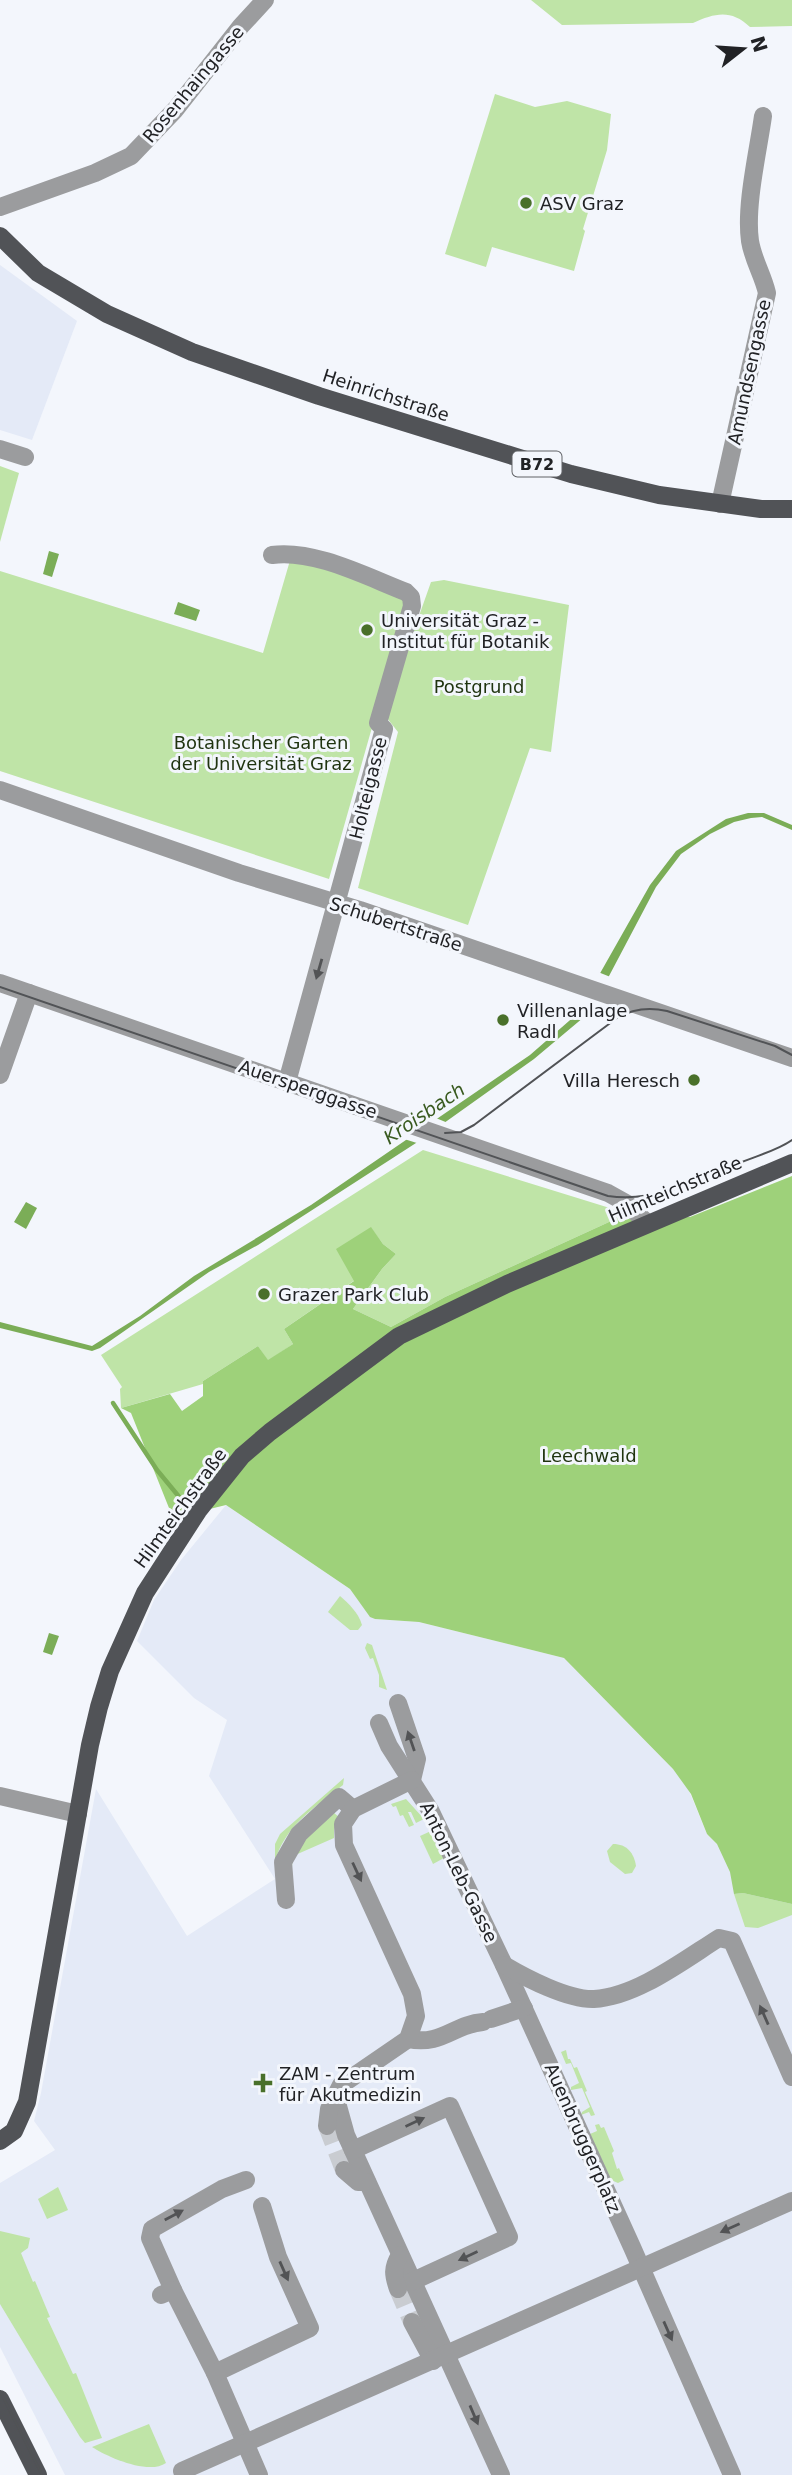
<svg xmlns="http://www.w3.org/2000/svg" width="792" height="2475" font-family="'DejaVu Sans',sans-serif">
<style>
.built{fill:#e4eaf7}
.green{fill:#bfe4a7}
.forest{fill:#9ed17a}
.water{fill:#7bad57}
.pier{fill:#f3f6fc}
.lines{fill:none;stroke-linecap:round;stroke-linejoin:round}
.stream{stroke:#7bad57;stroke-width:4.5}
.minor-tunnel{stroke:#c9ccd1;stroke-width:18;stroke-dasharray:18 9;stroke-linecap:butt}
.minor{stroke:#9b9c9e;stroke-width:18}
.major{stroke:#515357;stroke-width:18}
.tram{stroke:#515356;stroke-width:2}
.oneway{fill:#525355}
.poi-dot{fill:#49702a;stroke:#f3f6fc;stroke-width:2.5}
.labels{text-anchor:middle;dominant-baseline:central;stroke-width:6;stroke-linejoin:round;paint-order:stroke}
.shield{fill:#f3f6fc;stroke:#606266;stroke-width:2}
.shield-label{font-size:16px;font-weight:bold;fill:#212225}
.street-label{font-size:18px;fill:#212225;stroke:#f3f6fc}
.poi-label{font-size:18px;fill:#212225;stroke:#f3f6fc;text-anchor:start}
.park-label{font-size:18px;fill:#1f330f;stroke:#f3f6fc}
.water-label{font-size:19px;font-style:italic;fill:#395a1f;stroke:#f3f6fc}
</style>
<rect width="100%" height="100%" fill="#f3f6fc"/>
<g class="built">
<path d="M 0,265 L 77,321 L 32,440 L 0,430 Z"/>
<path d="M 226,1505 L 350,1589 L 370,1616 L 375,1619 L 419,1622 L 564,1658 L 673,1769 L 687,1786 L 707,1834 L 717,1844 L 726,1840 L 792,1883 L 792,2475 L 65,2475 L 0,2347 L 0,2183 L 55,2150 L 34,2121 L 41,2093 L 96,1789 L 187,1936 L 275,1879 L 209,1776 L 227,1720 L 194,1698 L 137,1641 L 154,1600 L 181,1560 Z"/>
</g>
<g class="green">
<path d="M 531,0 L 792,0 L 792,26 L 750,27 C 731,9 715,13 693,23 L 562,25 Z"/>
<path d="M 495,94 L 535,107 L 567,101 L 611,114 L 607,150 L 583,229 L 585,231 L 574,271 L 492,247 L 486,267 L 445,254 Z"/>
<path d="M 0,466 L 19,473 L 0,542 Z"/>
<path d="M 291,557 L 409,597 L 329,879 L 0,771 L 0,571 L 263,653 Z"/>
<path d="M 444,580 L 569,605 L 551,752 L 530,748 L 468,925 L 358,888 L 398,732 L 387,718 L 402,664 L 431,582 Z"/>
<path d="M 423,1150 L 613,1209 L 620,1219 L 609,1222 L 445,1297 L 391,1327 L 353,1309 L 382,1269 L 396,1254 L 383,1244 L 371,1228 L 355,1280 L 284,1329 L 293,1344 L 268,1361 L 258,1346 L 203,1381 L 203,1384 L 121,1408 L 120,1389 L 122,1387 L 101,1355 Z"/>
<path d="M 340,1596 C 349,1604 358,1612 362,1625 L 358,1630 L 350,1630 L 328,1612 Z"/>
<path d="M 367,1643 L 372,1645 L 387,1690 L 379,1687 L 379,1675 L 373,1658 L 370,1659 L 365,1648 Z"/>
<path d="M 344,1778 L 343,1785 C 316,1807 284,1826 275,1862 L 275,1844 L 280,1834 Z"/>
<path d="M 406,1799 L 424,1819 L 416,1823 L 411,1812 L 408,1812 L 414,1825 L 409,1827 L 403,1815 L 400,1816 L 396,1806 L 393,1807 L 391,1804 Z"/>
<path d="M 334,1813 L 339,1817 L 334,1830 L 334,1838 L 293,1856 L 291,1877 L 289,1874 L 295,1849 Z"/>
<path d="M 431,1831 L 444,1858 L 433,1864 L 420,1836 Z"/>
<path d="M 613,1844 C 627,1844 634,1853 636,1866 L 632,1873 L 625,1874 L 610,1862 L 607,1851 Z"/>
<path d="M 743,1893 L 792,1904 L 792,1915 L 758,1928 L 745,1927 L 734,1894 Z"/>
<path d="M 566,2050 L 568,2059 L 570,2059 L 574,2068 L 577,2067 L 587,2091 L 585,2092 L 595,2115 L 591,2116 L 589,2112 L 581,2115 L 582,2112 L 590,2107 L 582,2088 L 571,2090 L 571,2087 L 579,2083 L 571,2063 L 566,2064 L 561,2052 Z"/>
<path d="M 599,2124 L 601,2128 L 604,2127 L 614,2151 L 612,2153 L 617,2169 L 619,2168 L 624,2180 L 618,2183 L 611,2180 L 590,2134 L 597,2131 L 595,2125 Z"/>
<path d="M 58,2187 L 68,2210 L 47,2219 L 38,2199 Z"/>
<path d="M 0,2231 L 30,2238 L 28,2248 L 21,2253 L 33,2282 L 35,2281 L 50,2317 L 47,2318 L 73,2374 L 76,2373 L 102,2438 L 85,2443 L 80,2437 L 0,2304 Z"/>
<path d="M 149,2424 L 166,2463 C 149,2475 109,2458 92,2447 Z"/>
</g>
<path class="forest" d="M 792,1176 L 792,1904 L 743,1893 L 734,1894 L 730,1872 L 717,1844 L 707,1834 L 691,1794 L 673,1769 L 564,1658 L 419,1622 L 375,1619 L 370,1617 L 350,1589 L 226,1505 L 173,1518 L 131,1413 L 121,1408 L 170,1394 L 182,1411 L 203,1396 L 203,1381 L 258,1346 L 268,1360 L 293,1344 L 284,1329 L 354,1281 L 336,1249 L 371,1227 L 383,1244 L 396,1254 L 382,1269 L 353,1309 L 391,1327 L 445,1297 L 609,1222 L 620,1219 L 690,1217 Z"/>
<g class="water">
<path d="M 49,551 L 59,554 L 52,577 L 43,574 Z"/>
<path d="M 178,602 L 200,610 L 196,621 L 174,614 Z"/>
<path d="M 748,813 L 764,813 L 792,825 L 792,830 L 762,817 L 751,818 L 734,822 L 710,834 L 681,854 L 656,887 L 590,1012 L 534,1059 L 416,1143 L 258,1245 L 209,1272 L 100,1348 L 92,1351 L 0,1328 L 0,1322 L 92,1346 L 140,1316 L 194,1276 L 311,1205 L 530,1055 L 577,1014 L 650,885 L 676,851 L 726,819 Z"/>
<path d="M 26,1202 L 37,1208 L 26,1229 L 14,1222 Z"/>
<path d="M 49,1633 L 59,1636 L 52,1655 L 43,1652 Z"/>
</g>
<g class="pier">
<path d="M 598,972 L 613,978 L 593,1013 L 577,1007 Z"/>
<path d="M 431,1116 L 448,1123 L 420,1144 L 401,1138 Z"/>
</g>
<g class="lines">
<path class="stream" d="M 113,1403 L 157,1470 L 185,1504"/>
<g class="minor-tunnel">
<path d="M 327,2126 L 344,2170"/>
<path d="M 398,2289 L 412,2322"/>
</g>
<g class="minor">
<path d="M 0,207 L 95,173 L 131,156 L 175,110 L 241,26 L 265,0"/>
<path d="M 0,449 L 25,457"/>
<path d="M 720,504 L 767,293 C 763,275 753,260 750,241 C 745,206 758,152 763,116"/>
<path d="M 272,555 C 314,549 367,577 406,592 L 411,597 L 412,606 L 378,723 L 384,729 L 287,1082"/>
<path d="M 0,790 L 239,873 L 360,910 L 792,1058"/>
<path d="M 0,983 L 608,1193 L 626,1203 L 647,1223"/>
<path d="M 0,1075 L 29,993"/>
<path d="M 398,1703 L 417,1759 L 412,1780"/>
<path d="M 379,1723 L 389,1746 L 430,1810 L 504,1965 L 632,2247 L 732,2475"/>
<path d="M 0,1796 L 78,1814"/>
<path d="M 286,1900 L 283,1862 L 299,1834 L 339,1797 L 353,1809"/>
<path d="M 504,1965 C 526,1978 568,2000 594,1999 C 636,1997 684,1960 719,1938 L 732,1941 L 792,2077"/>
<path d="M 491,2019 L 524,2008"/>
<path d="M 408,2039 C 442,2046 454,2024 483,2022"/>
<path d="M 336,2099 L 346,2135 L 501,2475"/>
<path d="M 327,2126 L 329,2109 L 341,2085 L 408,2039 L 416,2016 L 412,1994 L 344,1845 L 343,1824 L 353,1809 L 412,1780"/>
<path d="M 353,2150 L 450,2106 L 509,2237 L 411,2282"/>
<path d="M 344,2170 L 358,2182 L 367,2182"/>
<path d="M 398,2289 C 393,2275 392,2268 400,2255"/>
<path d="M 173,2290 L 150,2238 L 152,2229 L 222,2189 L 246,2180"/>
<path d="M 161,2295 L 173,2290 L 215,2373 L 259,2475"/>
<path d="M 412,2322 L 433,2361"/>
<path d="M 215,2373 L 310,2328 L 278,2257 L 262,2206"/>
<path d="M 182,2471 L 792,2201"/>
</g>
<g class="major">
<path d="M 0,236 L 38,273 L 107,314 L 192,352 L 319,396 L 571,474 L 659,495 L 761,509 L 792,509"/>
<path d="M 0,2141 L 14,2131 L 27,2102 L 90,1745 L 99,1707 L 110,1671 L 145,1593 L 198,1511 L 242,1456 L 270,1432 L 399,1336 L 507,1284 L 792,1163"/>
<path d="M 0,2399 L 38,2475"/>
</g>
<g class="tram">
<path d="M 0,987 L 608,1196 C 656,1203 699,1180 742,1162 C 759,1155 778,1150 792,1140"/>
<path d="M 445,1133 L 461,1132 L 474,1125 L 617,1018 C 632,1009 650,1007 667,1011 L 775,1046 L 792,1055"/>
<path d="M 0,2391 L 42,2475"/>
</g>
</g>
<defs><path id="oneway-solid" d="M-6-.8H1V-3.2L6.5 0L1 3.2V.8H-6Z" transform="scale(1.75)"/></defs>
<g class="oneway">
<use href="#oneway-solid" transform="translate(319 969) rotate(106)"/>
<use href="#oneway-solid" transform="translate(411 1741) rotate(-109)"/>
<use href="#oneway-solid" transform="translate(357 1872) rotate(65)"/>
<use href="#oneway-solid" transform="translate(764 2015) rotate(-114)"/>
<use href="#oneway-solid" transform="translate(415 2122) rotate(-25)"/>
<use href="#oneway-solid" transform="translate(174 2215) rotate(-28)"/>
<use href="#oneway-solid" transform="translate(730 2228) rotate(156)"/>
<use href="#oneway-solid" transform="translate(468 2256) rotate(155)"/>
<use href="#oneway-solid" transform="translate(284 2271) rotate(66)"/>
<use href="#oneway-solid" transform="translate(668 2331) rotate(66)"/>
<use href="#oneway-solid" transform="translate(474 2415) rotate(67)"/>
</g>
<g class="poi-dot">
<circle cx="526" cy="203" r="7"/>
<circle cx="367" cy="630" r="7"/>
<circle cx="503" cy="1020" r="7"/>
<circle cx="694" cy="1080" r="7"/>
<circle cx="264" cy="1294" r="7"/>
<path d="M259.5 2072.5h7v7h7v7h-7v7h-7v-7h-7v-7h7z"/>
</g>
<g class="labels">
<rect class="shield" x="512.5" y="451.5" width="49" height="25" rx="5"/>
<g class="shield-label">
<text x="537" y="464">B72</text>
</g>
<g class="street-label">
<text transform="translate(193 84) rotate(-50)">Rosenhaingasse</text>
<text transform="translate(749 372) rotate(-78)">Amundsengasse</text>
<text transform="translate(386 395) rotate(18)">Heinrichstraße</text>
<text transform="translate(368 788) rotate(-76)">Holteigasse</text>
<text transform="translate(396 924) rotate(18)">Schubertstraße</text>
<text transform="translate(308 1089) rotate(19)">Auersperggasse</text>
<text transform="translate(675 1189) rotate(-23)">Hilmteichstraße</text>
<text transform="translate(180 1508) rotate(-54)">Hilmteichstraße</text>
<text transform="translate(459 1872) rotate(64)">Anton-Leb-Gasse</text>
<text transform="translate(583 2138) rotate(66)">Auenbruggerplatz</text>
</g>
<g class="poi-label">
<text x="540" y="203">ASV Graz</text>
<text x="381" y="620">Universität Graz -<tspan x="381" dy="21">Institut für Botanik</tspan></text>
<text x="517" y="1010">Villenanlage<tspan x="517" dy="21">Radl</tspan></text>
<text x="680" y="1080" text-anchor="end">Villa Heresch</text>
<text x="278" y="1294">Grazer Park Club</text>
<text x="279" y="2073">ZAM - Zentrum<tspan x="279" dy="21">für Akutmedizin</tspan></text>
</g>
<g class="park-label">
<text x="479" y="686">Postgrund</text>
<text x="261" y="742">Botanischer Garten<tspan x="261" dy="21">der Universität Graz</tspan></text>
<text x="589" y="1455">Leechwald</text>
</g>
<g class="water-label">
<text transform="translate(424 1113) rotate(-34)">Kroisbach</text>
</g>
</g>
<g transform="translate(743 49) rotate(73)" stroke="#f3f6fc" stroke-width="5" paint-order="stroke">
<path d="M0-5L12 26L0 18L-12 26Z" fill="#212225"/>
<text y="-10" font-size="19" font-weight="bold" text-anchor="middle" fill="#212225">N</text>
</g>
</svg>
